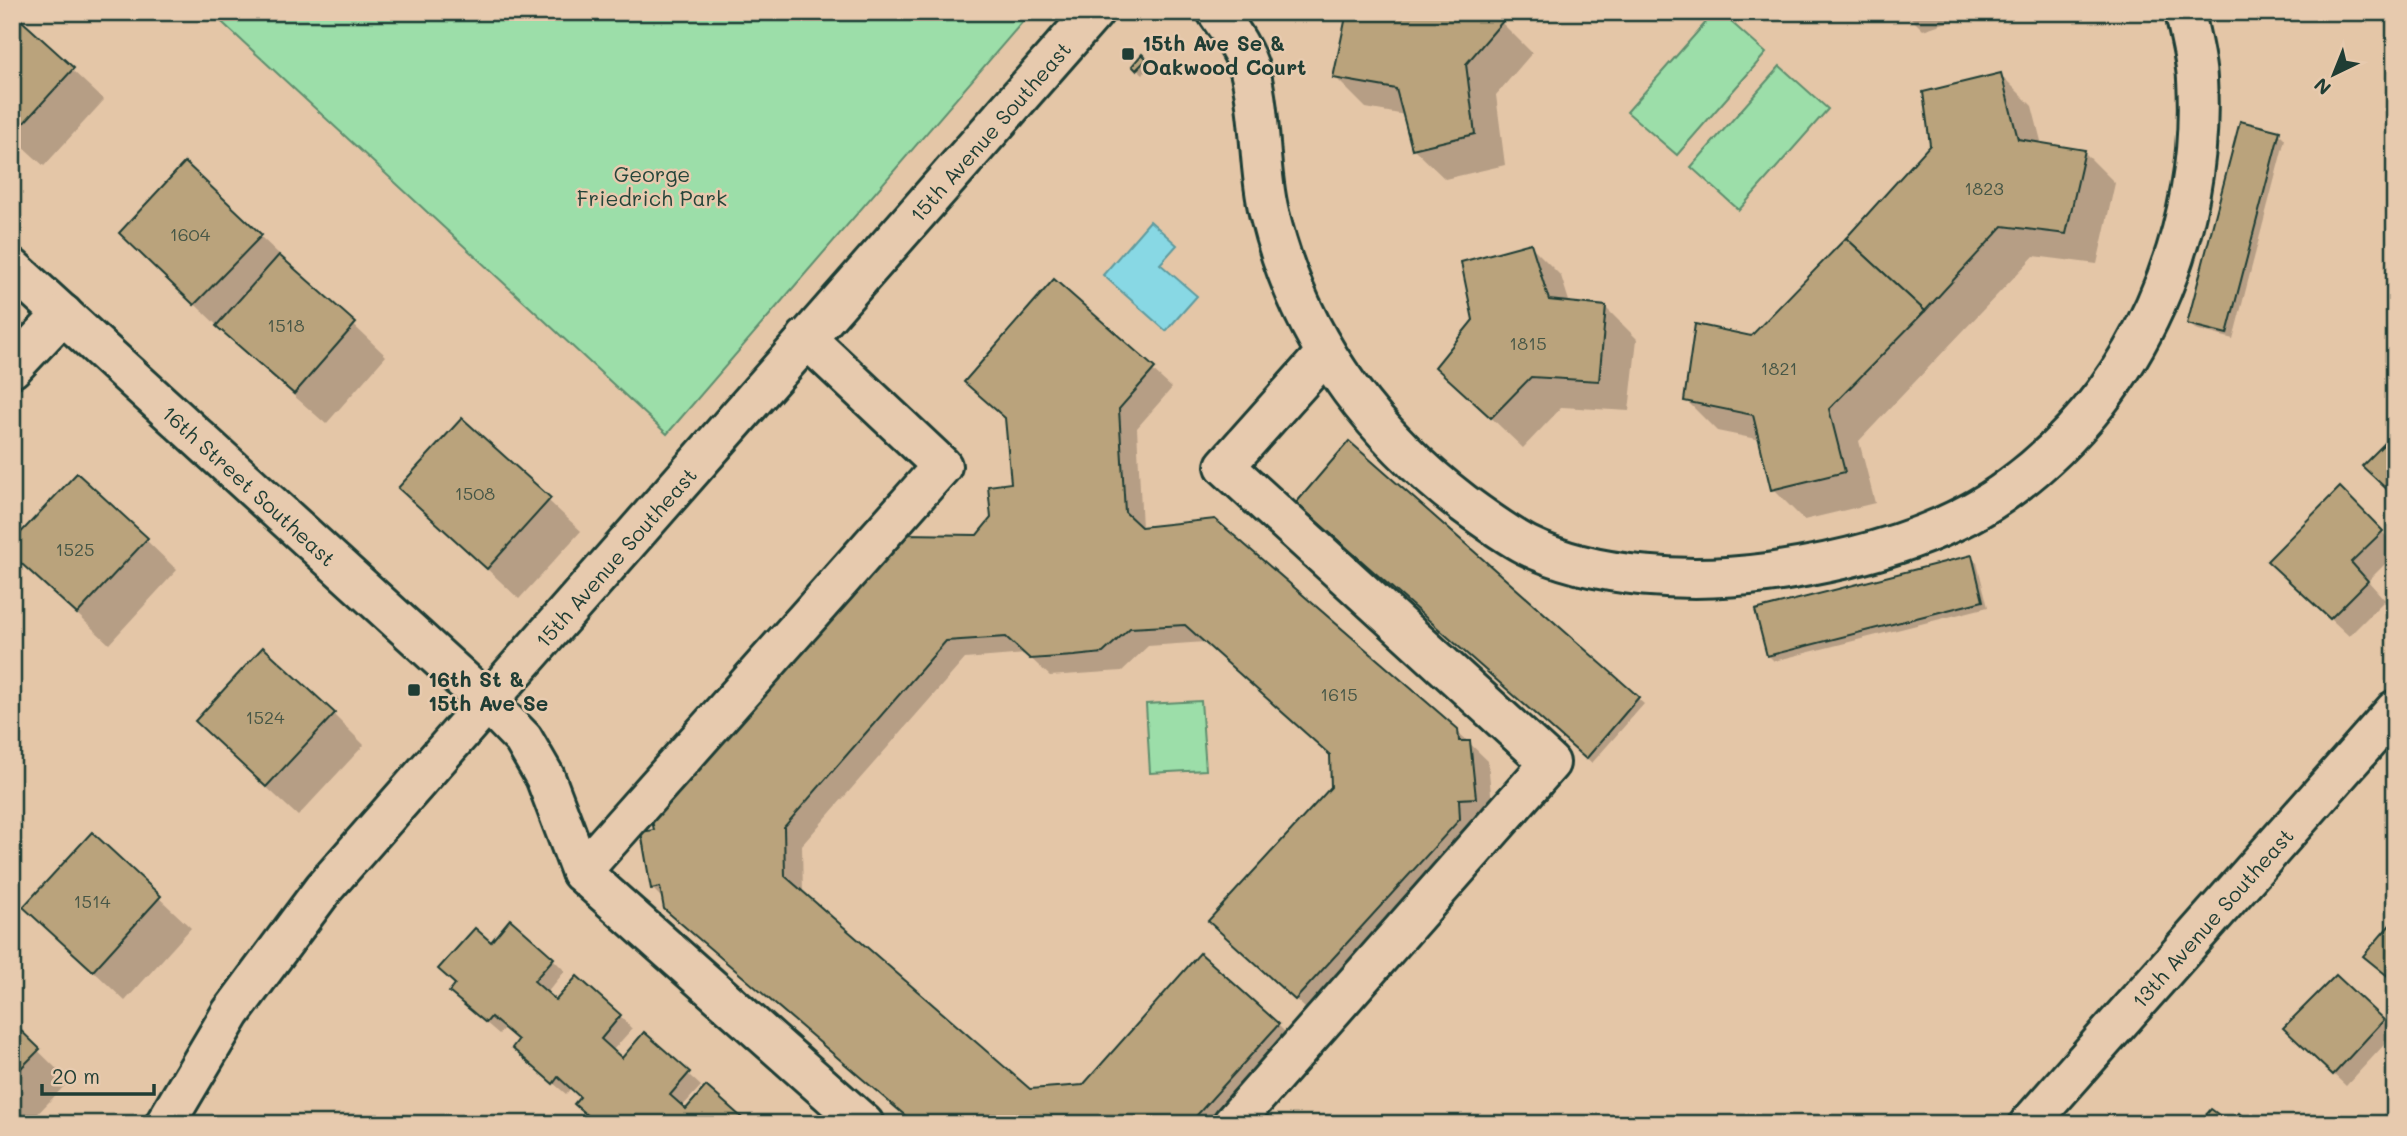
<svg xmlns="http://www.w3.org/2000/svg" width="2407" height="1136" font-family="Mali,sans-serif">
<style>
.green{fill:#9cdea9;stroke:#5e8e6e;stroke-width:2}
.water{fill:#88d8e4;stroke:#5e9a9e;stroke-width:2}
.shadow{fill:#0003}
.building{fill:#baa37c;stroke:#1f3d34;stroke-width:2}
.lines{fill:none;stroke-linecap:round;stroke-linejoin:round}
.minor-casing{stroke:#1f3d34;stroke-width:44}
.minor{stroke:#e7caae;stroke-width:38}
.poi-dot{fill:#1f3d34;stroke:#e7caae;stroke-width:2.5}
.labels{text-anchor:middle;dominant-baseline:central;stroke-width:5;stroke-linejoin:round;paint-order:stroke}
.number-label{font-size:18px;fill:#465646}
.poi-label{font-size:21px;font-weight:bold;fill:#1f3d34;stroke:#e7caae;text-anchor:start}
.street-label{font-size:21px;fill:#1f3d34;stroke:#e7caae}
.park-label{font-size:21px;fill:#25453a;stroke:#e7caae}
</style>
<rect width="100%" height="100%" fill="#e4c6a7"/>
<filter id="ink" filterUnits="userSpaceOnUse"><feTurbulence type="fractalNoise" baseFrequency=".0143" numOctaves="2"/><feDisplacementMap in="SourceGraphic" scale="14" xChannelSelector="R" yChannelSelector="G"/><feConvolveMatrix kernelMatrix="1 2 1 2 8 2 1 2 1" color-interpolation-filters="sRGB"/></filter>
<g filter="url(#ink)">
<g class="green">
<path d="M 211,12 L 1031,12 L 667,434 Z"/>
<path d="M 1715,12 L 1720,12 L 1766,53 L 1677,155 L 1627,112 Z"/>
<path d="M 1780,66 L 1828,109 L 1739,210 L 1691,167 Z"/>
<path d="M 1201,701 L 1206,770 L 1150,773 L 1146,704 Z"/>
</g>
<path class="water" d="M 1150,221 L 1177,245 L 1160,264 L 1197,296 L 1166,331 L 1103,275 Z"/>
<g class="shadow">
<path d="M 1905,12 L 1977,12 L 1923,30 Z"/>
<path d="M 12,14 L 104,100 L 44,166 L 12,137 Z"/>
<path d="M 1501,22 L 1532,53 L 1496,95 L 1505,165 L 1445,179 L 1413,148 L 1405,115 L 1366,108 L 1335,77 Z"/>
<path d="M 1142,57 L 1151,66 L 1143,74 L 1134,66 Z"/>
<path d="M 2001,75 L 2032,106 L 2042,145 L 2084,152 L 2115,183 L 2097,264 L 2034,256 L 1859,441 L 1875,503 L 1804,520 L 1773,489 L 1761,440 L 1717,431 L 1686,400 L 1752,338 Z"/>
<path d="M 2279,133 L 2285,139 L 2233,339 L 2195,329 L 2189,323 Z"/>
<path d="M 260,236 L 386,356 L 326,424 L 250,357 L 152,263 Z"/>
<path d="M 1530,245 L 1561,276 L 1570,304 L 1606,308 L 1637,339 L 1629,411 L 1562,407 L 1523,448 L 1438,367 Z"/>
<path d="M 1055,282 L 1172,388 L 1137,428 L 1142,528 L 1457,731 L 1488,761 L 1493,815 L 1476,817 L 1478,837 L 1315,1017 L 1229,939 L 1333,788 L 1332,757 L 1205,642 L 1148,646 L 1122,671 L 1093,673 L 1050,676 L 1026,654 L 965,659 L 802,845 L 803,893 L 1030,1090 L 1084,1086 L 1278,1025 L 1296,1043 L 1223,1124 L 914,1124 L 684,927 L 666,908 L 664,900 L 652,888 L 656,832 L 978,537 L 993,518 L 1013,485 L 1007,420 L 966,382 Z"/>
<path d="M 462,420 L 581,531 L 519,599 L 401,488 Z"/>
<path d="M 1349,444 L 1644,704 L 1592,763 L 1304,509 Z"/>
<path d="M 2340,490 L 2395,545 L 2395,554 L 2368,581 L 2385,600 L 2349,636 L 2288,579 Z"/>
<path d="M 146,540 L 177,570 L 109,644 L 12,553 Z"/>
<path d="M 1971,557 L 1977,563 L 1988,607 L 1774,661 L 1768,655 Z"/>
<path d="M 333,714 L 364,745 L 298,816 L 228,752 Z"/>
<path d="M 92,835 L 191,928 L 125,1001 L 26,907 Z"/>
<path d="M 491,944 L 553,959 L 565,971 L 546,994 L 556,1003 L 577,979 L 620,1016 L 632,1029 L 612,1051 L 622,1060 L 645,1035 L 701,1086 L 681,1108 L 686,1112 L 747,1124 L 582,1098 L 571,1088 L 566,1094 L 526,1060 L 520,1041 L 505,1028 L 499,1034 L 464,1004 Z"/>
<path d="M 2383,1021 L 2395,1033 L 2346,1086 L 2297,1040 Z"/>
<path d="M 12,1025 L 69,1081 L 28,1124 L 12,1124 Z"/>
</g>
<g class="building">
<path d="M 12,12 L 74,68 L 12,136 Z"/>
<path d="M 1347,12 L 1493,12 L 1503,21 L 1466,64 L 1475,134 L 1412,149 L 1396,89 L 1333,78 Z"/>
<path d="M 1142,54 L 1147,59 L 1136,70 L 1132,66 Z"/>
<path d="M 2001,73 L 2018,139 L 2085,150 L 2066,234 L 2003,226 L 1925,311 L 1846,238 L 1930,145 L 1923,92 Z"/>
<path d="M 2240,121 L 2280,131 L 2227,334 L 2187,324 Z"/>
<path d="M 185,162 L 262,235 L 194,305 L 119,233 Z"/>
<path d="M 1846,238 L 1925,311 L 1829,409 L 1845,472 L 1771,490 L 1753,415 L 1684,401 L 1695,324 L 1751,336 Z"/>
<path d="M 1531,243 L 1549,300 L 1606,306 L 1599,381 L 1531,377 L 1491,418 L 1435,367 L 1473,320 L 1461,262 Z"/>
<path d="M 279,255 L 356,323 L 294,394 L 216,326 Z"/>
<path d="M 1054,279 L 1155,368 L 1119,409 L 1125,512 L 1141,527 L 1215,519 L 1458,729 L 1459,741 L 1470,741 L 1476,798 L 1459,799 L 1460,819 L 1295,1000 L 1208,921 L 1331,787 L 1330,755 L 1185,625 L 1130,628 L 1103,653 L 1074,656 L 1030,659 L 1006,637 L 946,641 L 784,827 L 785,876 L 1030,1089 L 1083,1085 L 1200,953 L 1279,1024 L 1189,1124 L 915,1124 L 664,909 L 660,887 L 651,889 L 641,832 L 654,830 L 650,811 L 902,534 L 977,535 L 991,518 L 988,486 L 1011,483 L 1005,418 L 964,382 Z"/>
<path d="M 462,418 L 551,498 L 487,569 L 398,488 Z"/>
<path d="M 2395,433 L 2395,497 L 2362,466 Z"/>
<path d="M 1349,441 L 1639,697 L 1586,759 L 1296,503 Z"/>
<path d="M 77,473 L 148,538 L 77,614 L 12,555 L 12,542 Z"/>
<path d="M 2340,487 L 2383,531 L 2351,562 L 2368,581 L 2330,619 L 2267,561 Z"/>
<path d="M 1972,555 L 1983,601 L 1767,656 L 1755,610 Z"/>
<path d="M 263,647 L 335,713 L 266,787 L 195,721 Z"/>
<path d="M 92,832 L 161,896 L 93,971 L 23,907 Z"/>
<path d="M 510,919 L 554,958 L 534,981 L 556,1000 L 577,976 L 621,1015 L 601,1039 L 622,1058 L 644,1032 L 690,1072 L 670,1095 L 686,1109 L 706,1086 L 749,1124 L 597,1124 L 574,1104 L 580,1097 L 558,1077 L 553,1084 L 512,1048 L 518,1040 L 491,1017 L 486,1023 L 449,992 L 455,984 L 438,969 L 475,928 L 491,942 Z"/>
<path d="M 2395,919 L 2395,982 L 2363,956 Z"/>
<path d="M 2336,975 L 2384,1020 L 2333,1075 L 2283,1028 Z"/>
<path d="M 12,1022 L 40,1049 L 12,1077 Z"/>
<path d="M 2211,1109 L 2230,1123 L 2239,1113 L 2251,1124 L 2198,1124 Z"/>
</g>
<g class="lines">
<defs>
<g id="minor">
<path d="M 1217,12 C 1228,28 1245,51 1250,71 C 1262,117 1258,167 1269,213 C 1298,333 1365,428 1463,503 C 1482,517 1505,534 1526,545 C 1594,579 1693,583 1767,573 C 1850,561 1945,538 2012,486 C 2138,392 2206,235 2197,79 C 2196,57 2189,34 2185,12"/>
<path id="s1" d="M 12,268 L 486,701 L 523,739 L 545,777 L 581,872 L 864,1124"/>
<path d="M 12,368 L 63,314"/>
<path d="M 581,872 L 942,466 L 806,338"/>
<path id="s2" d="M 165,1124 L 231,1013 L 324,888 L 1094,12"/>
<path d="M 1232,1124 L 1550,763 L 1225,466 L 1325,354"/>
<path id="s3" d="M 2029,1124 L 2395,710"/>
</g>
</defs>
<use href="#minor" class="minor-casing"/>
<use href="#minor" class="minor"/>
</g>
</g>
<g class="poi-dot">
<rect x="1121" y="47" width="14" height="14" rx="3.5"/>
<rect x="407" y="683" width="14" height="14" rx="3.5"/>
</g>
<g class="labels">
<g class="number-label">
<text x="1984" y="188">1823</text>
<text x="190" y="234">1604</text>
<text x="286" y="325">1518</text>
<text x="1528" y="343">1815</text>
<text x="1779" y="368">1821</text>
<text x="475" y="493">1508</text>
<text x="75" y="549">1525</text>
<text x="1339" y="694">1615</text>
<text x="265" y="717">1524</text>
<text x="92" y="901">1514</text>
</g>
<g class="poi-label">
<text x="1142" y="42">15th Ave Se &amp;<tspan x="1142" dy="24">Oakwood Court</tspan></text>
<text x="428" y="678">16th St &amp;<tspan x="428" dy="24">15th Ave Se</tspan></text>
</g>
<g class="street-label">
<text stroke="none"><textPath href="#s2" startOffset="1293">15th Avenue Southeast</textPath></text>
<text stroke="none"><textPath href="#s1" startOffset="322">16th Street Southeast</textPath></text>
<text stroke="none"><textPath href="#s2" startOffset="726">15th Avenue Southeast</textPath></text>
<text stroke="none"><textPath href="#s3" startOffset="276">13th Avenue Southeast</textPath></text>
</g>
<g class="park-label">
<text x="652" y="173">George<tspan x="652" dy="24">Friedrich Park</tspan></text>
</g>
</g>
<rect width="2407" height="1136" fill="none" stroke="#e7caae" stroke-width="42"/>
<rect x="21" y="21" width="2365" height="1094" fill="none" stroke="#1f3d34" stroke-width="2.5" filter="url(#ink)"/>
<g transform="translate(2334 74) rotate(223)" stroke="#e7caae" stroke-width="5" paint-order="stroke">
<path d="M0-5L12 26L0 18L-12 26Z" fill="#1f3d34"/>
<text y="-10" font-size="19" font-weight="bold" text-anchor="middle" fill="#1f3d34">N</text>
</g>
<path d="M42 1084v10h112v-10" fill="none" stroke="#1f3d34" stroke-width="3.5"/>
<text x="52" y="1084" font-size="21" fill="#1f3d34" stroke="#e7caae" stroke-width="5" paint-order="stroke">20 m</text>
</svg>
